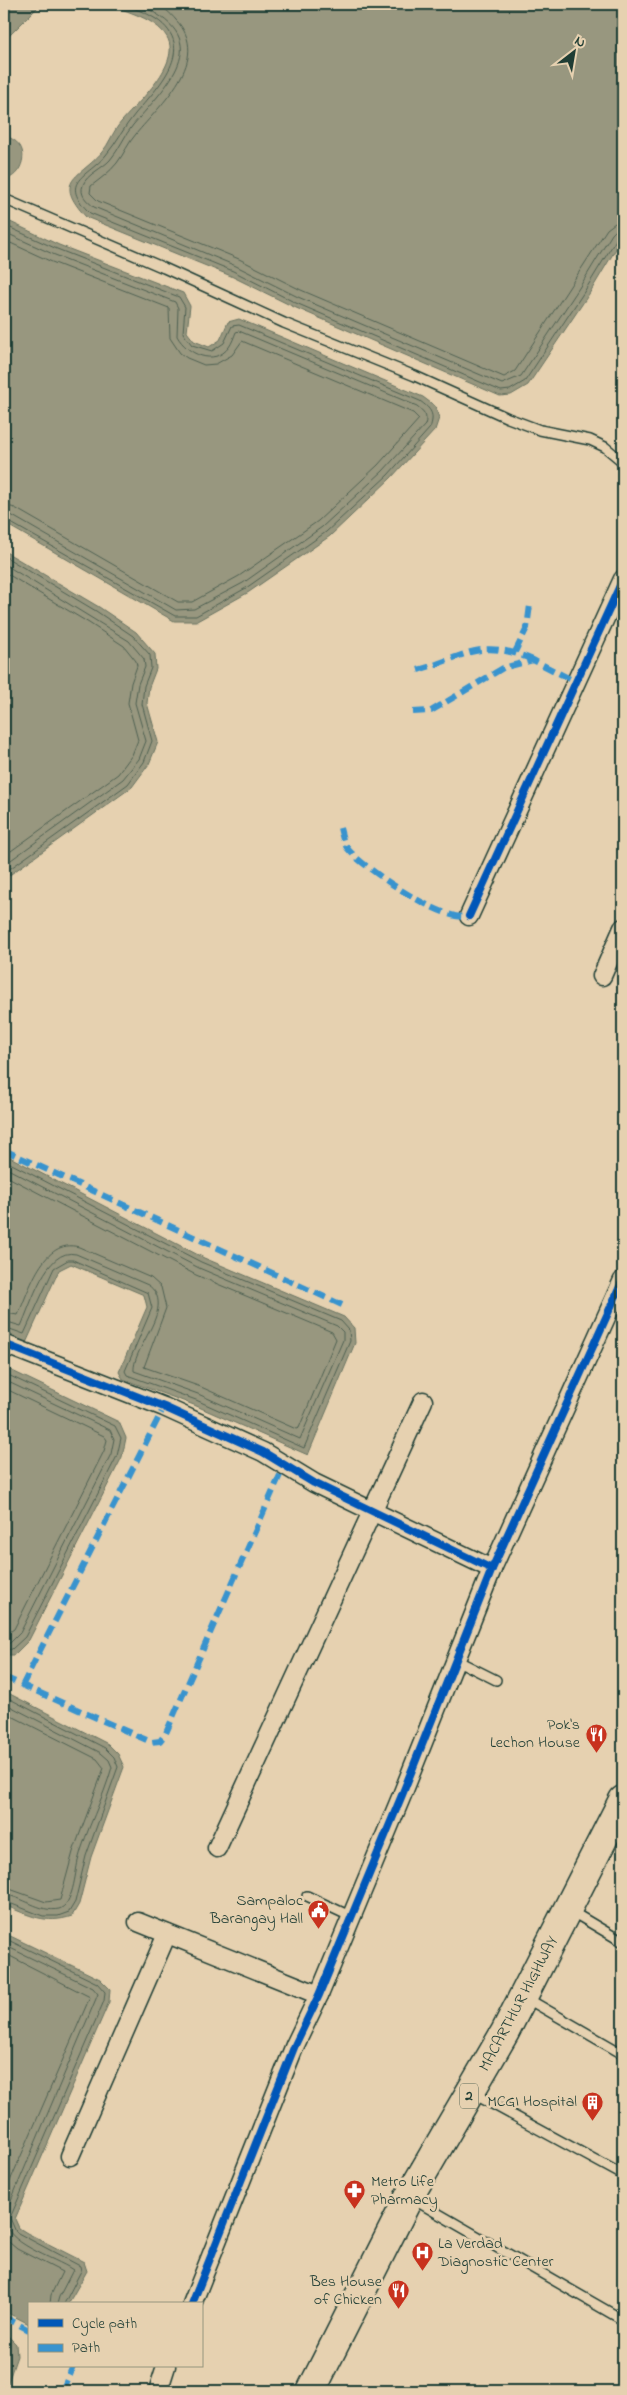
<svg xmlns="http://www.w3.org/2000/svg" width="627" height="2395" font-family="'Indie Flower',sans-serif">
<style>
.water{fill:#98977f;stroke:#687361}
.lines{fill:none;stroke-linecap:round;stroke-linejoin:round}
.shore{stroke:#4f6152;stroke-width:1}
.lane-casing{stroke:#1f3d34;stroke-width:12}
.street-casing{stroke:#1f3d34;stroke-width:21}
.highway-casing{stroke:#1f3d34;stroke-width:31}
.lane{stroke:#e6d1b0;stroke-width:9}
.street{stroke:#e6d1b0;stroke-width:18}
.highway{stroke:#e6d1b0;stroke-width:28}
.quiet{stroke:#3993ce;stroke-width:6;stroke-dasharray:12 6;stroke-linecap:butt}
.cycleway-casing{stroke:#e6d1b0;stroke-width:11}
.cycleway{stroke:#0057b8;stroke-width:8}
.labels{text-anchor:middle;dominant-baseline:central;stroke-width:5;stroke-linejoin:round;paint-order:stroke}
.shield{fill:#e6d1b0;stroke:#5b6959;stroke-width:1}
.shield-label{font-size:15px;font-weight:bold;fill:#1f3d34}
.poi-label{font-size:16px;fill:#1f3d34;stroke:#e6d1b0;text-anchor:end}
.street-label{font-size:16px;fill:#1f3d34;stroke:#e6d1b0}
</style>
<rect width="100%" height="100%" fill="#e6d1b0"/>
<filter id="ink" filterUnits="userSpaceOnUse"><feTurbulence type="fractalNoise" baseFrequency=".02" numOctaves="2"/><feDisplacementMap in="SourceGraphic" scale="10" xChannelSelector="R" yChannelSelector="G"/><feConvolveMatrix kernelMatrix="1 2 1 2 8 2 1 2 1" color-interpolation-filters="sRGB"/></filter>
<g filter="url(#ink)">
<g class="water">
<path d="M 4,4 L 41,4 L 4,41 Z"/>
<path d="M 108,4 L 623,4 L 623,237 L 589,294 L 528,385 L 511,395 L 500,396 L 294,307 L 231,276 L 86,217 C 52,179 79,179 102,152 C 109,144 112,134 118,126 C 133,106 183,65 167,37 C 155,18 127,12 108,4 Z"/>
<path d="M 4,135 C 10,138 16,140 20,146 C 28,158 18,179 4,179 Z"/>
<path d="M 4,219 L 59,245 L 183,293 L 190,306 L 187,332 L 194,341 L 209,347 L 220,340 L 228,322 L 239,319 L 423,397 L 435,406 L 439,418 L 435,430 L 391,478 L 330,536 L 249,592 L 197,621 L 174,621 L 4,523 Z"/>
<path d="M 4,551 L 99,607 L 136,632 L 155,654 L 156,669 L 149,687 L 147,703 L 158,742 L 149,764 L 132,787 L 4,879 Z"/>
<path d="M 4,1154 L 204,1258 L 344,1317 L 354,1328 L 355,1343 L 308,1455 L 194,1405 L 123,1379 L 119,1372 L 147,1307 L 144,1295 L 71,1264 L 59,1270 L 26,1343 L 4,1331 Z"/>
<path d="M 4,1367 L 119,1422 L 126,1438 L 122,1457 L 29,1640 L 14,1655 L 4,1655 Z"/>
<path d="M 4,1691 L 108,1744 L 118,1754 L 124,1767 L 91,1857 L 79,1904 L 72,1916 C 46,1925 28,1915 4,1905 Z"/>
<path d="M 4,1933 L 100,1979 L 110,1989 L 109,2002 L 15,2219 L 19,2228 L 27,2233 L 84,2262 L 87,2271 L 68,2304 L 29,2304 L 29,2324 L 4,2311 Z"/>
<path d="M 4,2332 L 16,2344 L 17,2356 L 5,2391 Z"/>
</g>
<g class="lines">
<g class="shore">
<path d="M 121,4 C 132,8 146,12 156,19 C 199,48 157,88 135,114 C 124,127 117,142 106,155 C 88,177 57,181 90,213 L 233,271 L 296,303 L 501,391 L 510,390 L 525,381 L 584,292 L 617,238 L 623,235"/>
<path d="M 137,4 C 217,38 172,80 133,125 C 124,136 119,150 110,160 C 103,168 86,175 83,185 C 79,195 87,201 94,207 L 236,266 L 298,297 L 502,384 L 521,376 L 579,288 L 612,234 L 616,230 L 623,229"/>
<path d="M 156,4 C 165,8 170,13 176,20 C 213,59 160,105 136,134 C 128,143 124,154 117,163 C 110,172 100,179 91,186 L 90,193 L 98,201 L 239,259 L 301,290 L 504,377 L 515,371 L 607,229 L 615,223 L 623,222"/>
<path d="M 4,225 L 57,249 L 179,297 L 185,307 L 183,333 L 192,345 L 212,351 L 224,343 L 232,326 L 239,325 L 420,401 C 431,409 435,414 430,428 L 388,475 L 326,532 L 246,588 L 196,616 L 175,616 L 4,519"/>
<path d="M 4,232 L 55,255 L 175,302 L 178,308 L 177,336 C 187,354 214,367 229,347 C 232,343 234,337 236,332 L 239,331 L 417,406 C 424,412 428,415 425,425 L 383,471 L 322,527 L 243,583 L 194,609 L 176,610 L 11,515 L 4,513"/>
<path d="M 4,240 L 52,262 L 169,308 L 170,338 L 180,353 L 187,358 L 204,365 L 216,364 L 232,355 L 242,341 L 413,413 L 419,419 L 378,465 L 318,521 L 239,576 L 192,602 L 178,602 L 15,508 L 4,505"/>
<path d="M 4,556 L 96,611 L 133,636 L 150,655 L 151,668 L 144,686 L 142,704 L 152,741 L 144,762 L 128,784 L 4,873"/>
<path d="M 4,564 L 129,641 L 144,659 L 145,667 L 138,684 L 135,703 L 146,741 L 139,759 L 123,779 L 4,865"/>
<path d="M 4,572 L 89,623 L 124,646 L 136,661 L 137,666 L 131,683 L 128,703 L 138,740 L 132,755 L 118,774 L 4,856"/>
<path d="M 4,1160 L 201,1262 L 341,1321 L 349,1330 L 350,1341 L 304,1448 L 196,1400 L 127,1375 L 125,1371 L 152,1308 L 148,1293 L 73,1260 L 68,1260 L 54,1268 L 24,1334 L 4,1327"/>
<path d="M 4,1167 L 199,1268 L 337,1326 L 343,1332 L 343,1340 L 300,1439 L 198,1394 L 134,1371 C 132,1347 178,1306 148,1285 L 76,1254 C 46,1247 31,1305 21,1326 L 4,1321"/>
<path d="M 4,1175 L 196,1275 L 332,1332 L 336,1339 L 299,1428 L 296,1429 L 201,1387 L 144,1367 L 166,1308 L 161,1287 L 151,1278 L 79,1247 C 43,1237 29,1291 18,1315 L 4,1313"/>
<path d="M 4,1373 L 115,1426 L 121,1438 L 117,1456 L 25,1637 L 12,1649 L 4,1650"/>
<path d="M 4,1380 L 110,1430 L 114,1439 L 111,1454 L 20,1633 L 10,1643 L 4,1644"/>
<path d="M 4,1388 L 104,1436 L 107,1440 L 104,1451 L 14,1629 L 4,1636"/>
<path d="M 4,1696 L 105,1748 L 114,1757 L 118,1767 L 86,1856 L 75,1902 L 69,1912 L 58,1916 L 43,1916 L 4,1901"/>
<path d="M 4,1703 L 101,1753 L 109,1760 L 112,1767 C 103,1800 86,1829 78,1861 C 75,1874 73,1905 59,1909 C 39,1913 23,1896 4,1895"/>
<path d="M 4,1712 L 97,1759 L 104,1768 L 73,1852 L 60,1900 L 46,1902 L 4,1887"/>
<path d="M 4,1938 L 97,1983 L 105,1992 L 104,2001 L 10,2218 L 16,2232 L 80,2266 L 81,2271 L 64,2304"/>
<path d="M 4,1945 L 93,1988 L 98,1994 L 4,2217 C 4,2244 54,2257 73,2270 L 59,2297 L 57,2304"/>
<path d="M 4,1953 L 90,1997 L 4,2195"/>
<path d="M 4,2238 L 17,2249 L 62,2272 L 51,2295 L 50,2304"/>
</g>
<defs>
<g id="lane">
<path d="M 4,199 L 164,268 L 284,323 L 415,376 L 508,418 L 540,430 L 590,440 L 605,447 L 623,462"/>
<path d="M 456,1660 L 496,1680"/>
<path d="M 307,1896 L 352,1917"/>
<path d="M 569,1910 L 623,1942"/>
<path d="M 526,1998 L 623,2054"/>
<path d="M 472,2093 L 623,2175"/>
<path d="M 411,2198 L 623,2320"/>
</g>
<g id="street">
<path d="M 469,916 L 623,579"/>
<path d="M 602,976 L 623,928"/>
<path d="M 4,1344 L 164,1407 L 263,1452 L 314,1483 L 492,1569"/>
<path d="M 217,1848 L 423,1401"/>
<path d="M 138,1922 L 319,1995"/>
<path d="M 70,2156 L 167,1934"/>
<path d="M 192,2304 L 295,2045 L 319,1995 L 402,1795 L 492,1569 L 623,1280"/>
<path d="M 158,2391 L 166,2366"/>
</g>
<path id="highway" d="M 311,2391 L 409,2197 L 505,2032 L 623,1800"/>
</defs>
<use href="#lane" class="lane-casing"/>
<use href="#street" class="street-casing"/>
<use href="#highway" class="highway-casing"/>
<use href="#lane" class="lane"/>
<use href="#street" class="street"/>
<use href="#highway" class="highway"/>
<g class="quiet">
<path d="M 515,652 L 527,628 L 530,605"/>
<path d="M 418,670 C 468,656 480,637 533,660"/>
<path d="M 413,712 L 431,711 L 503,668 L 533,660 L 576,682"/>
<path d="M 340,828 C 342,835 343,843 348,849 C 363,868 447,925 469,916"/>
<path d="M 4,1150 L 342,1305"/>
<path d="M 4,1677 L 151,1742 L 160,1741 L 166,1733 L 284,1466"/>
<path d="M 22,1686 L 164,1407"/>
<path d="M 4,2317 L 29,2330"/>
<path d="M 62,2391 L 73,2366"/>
</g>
<defs>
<g id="cycleway">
<path d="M 469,916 L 623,579"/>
<path d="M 4,1344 L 164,1407 L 263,1452 L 314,1483 L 492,1569"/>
<path d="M 192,2304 L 295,2045 L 319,1995 L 402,1795 L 492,1569 L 623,1280"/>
</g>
</defs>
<use href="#cycleway" class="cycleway-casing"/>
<use href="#cycleway" class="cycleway"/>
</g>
</g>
<defs>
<symbol id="restaurant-pin" viewBox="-11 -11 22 30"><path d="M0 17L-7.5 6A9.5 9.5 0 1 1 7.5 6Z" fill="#c8321e" stroke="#e6d1b0"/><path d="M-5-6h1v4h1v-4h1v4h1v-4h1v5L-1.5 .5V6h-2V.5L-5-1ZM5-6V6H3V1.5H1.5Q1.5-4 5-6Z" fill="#fff"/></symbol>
<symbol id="civic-pin" viewBox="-11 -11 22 30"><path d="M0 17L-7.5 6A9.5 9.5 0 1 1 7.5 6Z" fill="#c8321e" stroke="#e6d1b0"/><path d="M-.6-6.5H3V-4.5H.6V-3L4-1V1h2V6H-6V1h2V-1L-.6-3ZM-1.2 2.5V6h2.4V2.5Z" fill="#fff"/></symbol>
<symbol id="building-pin" viewBox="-11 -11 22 30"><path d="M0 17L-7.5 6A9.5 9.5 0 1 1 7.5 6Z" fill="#c8321e" stroke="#e6d1b0"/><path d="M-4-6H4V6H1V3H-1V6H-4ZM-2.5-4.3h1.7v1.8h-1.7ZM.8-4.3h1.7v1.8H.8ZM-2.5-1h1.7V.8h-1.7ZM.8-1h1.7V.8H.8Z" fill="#fff"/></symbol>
<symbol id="pharmacy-pin" viewBox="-11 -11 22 30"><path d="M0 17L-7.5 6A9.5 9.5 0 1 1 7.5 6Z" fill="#c8321e" stroke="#e6d1b0"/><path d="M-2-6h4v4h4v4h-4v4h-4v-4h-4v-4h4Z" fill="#fff"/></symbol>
<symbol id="hospital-pin" viewBox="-11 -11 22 30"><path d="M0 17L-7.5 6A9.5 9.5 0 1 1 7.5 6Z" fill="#c8321e" stroke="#e6d1b0"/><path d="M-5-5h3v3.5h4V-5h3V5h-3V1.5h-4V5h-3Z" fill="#fff"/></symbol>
</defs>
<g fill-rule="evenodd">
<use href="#restaurant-pin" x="584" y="1722" width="25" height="34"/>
<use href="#civic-pin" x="306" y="1898" width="25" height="34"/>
<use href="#building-pin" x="580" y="2090" width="25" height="34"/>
<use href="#pharmacy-pin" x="342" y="2178" width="25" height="34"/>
<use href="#hospital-pin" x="410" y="2240" width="25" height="34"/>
<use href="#restaurant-pin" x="386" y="2278" width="25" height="34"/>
</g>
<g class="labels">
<rect class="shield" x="460" y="2083.5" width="18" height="25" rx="4"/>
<g class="shield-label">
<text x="469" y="2096">2</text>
</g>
<g class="poi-label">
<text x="580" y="1725">Pok's<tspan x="580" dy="18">Lechon House</tspan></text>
<text x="303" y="1901">Sampaloc<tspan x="303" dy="18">Barangay Hall</tspan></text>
<text x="577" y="2102">MCGI Hospital</text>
<text x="371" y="2182" text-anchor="start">Metro Life<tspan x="371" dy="18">Pharmacy</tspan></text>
<text x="438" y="2244" text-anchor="start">La Verdad<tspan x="438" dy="18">Diagnostic Center</tspan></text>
<text x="382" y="2282">Bes House<tspan x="382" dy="18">of Chicken</tspan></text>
</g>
<g class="street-label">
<text transform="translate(519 2004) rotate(-62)">MACARTHUR HIGHWAY</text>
</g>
</g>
<rect width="627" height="2395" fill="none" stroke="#e6d1b0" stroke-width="20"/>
<rect x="10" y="10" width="607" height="2375" fill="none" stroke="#1f3d34" stroke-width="2" filter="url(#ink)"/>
<rect x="28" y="2302" width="175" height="65" fill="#e6d1b0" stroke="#96967e"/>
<rect x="38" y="2319" width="25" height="8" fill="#0057b8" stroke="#96967e"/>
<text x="72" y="2328" font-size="15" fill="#1f3d34">Cycle path</text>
<rect x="38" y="2344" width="25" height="8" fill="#3993ce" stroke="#96967e"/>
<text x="72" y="2352" font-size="15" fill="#1f3d34">Path</text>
<g transform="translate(574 52) rotate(31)" stroke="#e6d1b0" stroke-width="4" paint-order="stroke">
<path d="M0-4L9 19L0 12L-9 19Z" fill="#1f3d34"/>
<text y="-8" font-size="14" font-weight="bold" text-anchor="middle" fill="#1f3d34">N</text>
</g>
</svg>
